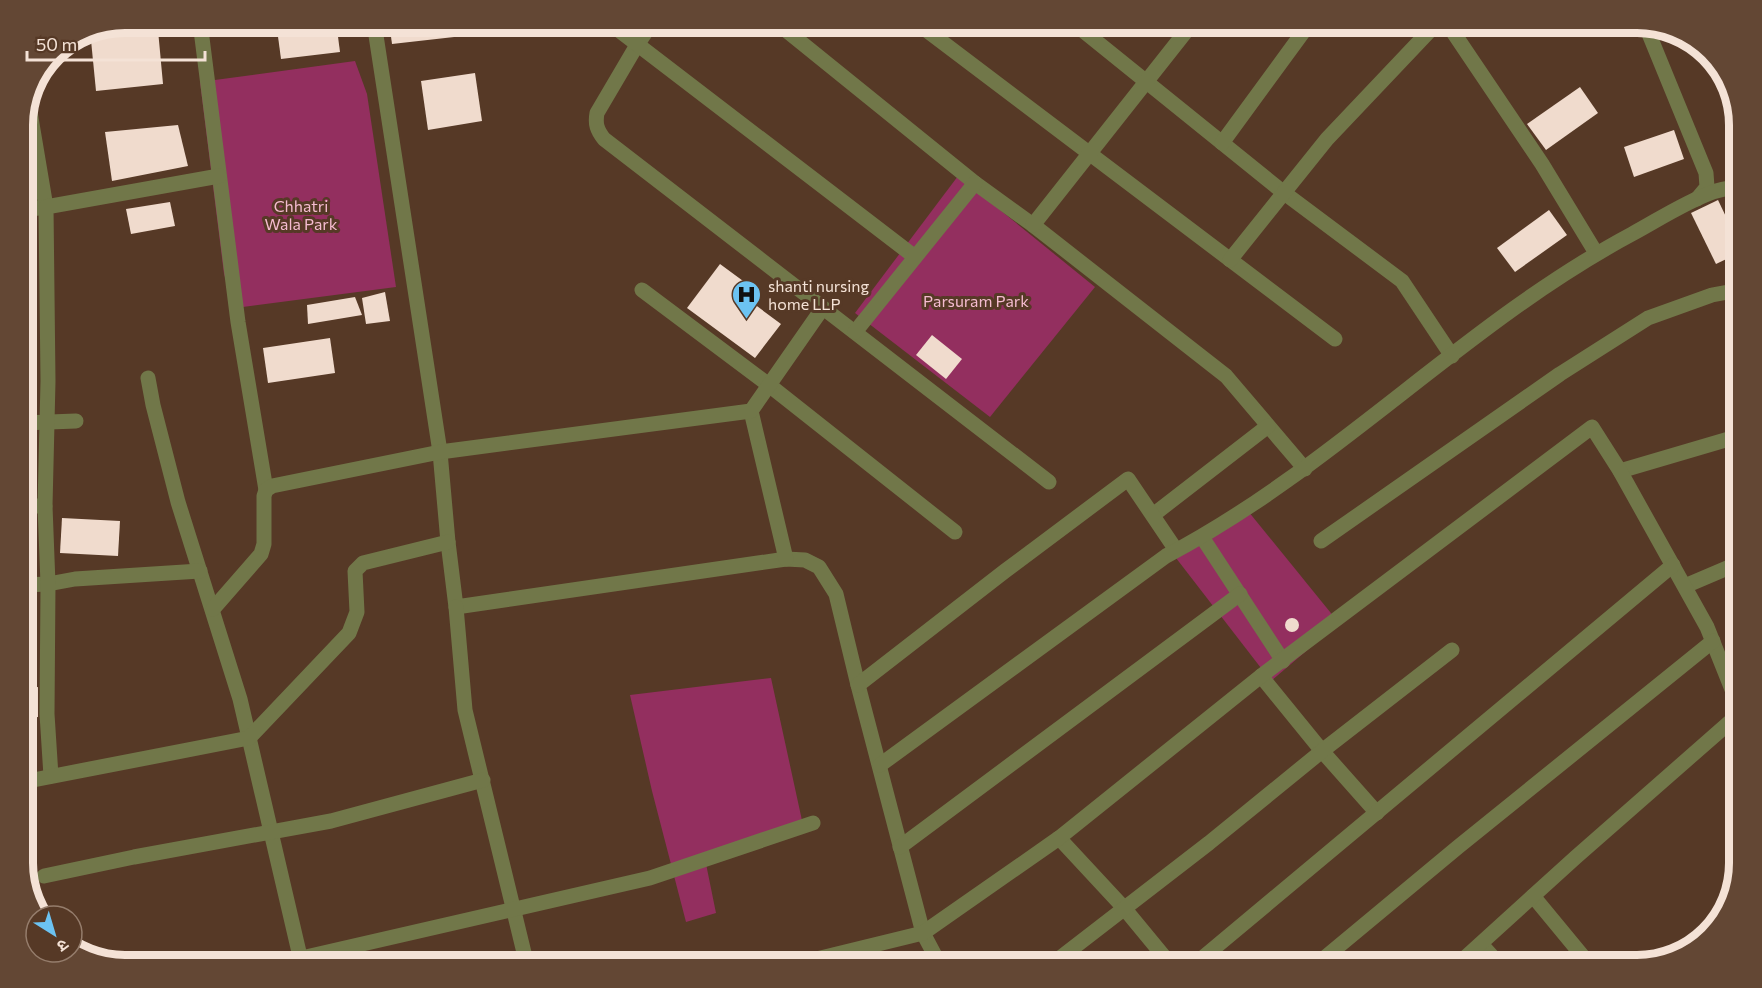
<svg xmlns="http://www.w3.org/2000/svg" width="1762" height="988" font-family="Commissioner,'Noto Sans Devanagari',sans-serif">
<style>
.green{fill:#932f5f}
.building{fill:#f0dbcd}
.lines{fill:none;stroke-linecap:round;stroke-linejoin:round}
.minor{stroke:#717749;stroke-width:15}
.labels{text-anchor:middle;dominant-baseline:central;stroke-width:6;stroke-linejoin:round;paint-order:stroke}
.park-label{font-size:16px;fill:#f5bbd0;stroke:#563926}
.poi-label{font-size:16px;fill:#f4e2d6;stroke:#563926;text-anchor:start}
.rim{fill:none;stroke:#f4e2d6;stroke-width:8}
</style>
<rect width="100%" height="100%" fill="#563926"/>
<g class="green">
<path d="M 355,61 L 367,94 L 396,287 L 235,308 L 224,274 L 200,82 Z"/>
<path d="M 958,176 L 1095,287 L 990,417 L 855,313 Z"/>
<path d="M 1248,511 L 1339,623 L 1271,681 L 1176,558 Z"/>
<path d="M 771,678 L 803,825 L 704,854 L 716,913 L 686,922 L 652,791 L 630,695 Z"/>
</g>
<g class="building">
<path d="M 462,28 L 463,36 L 392,44 L 390,29 Z"/>
<path d="M 277,29 L 337,29 L 340,52 L 281,59 Z"/>
<path d="M 90,30 L 158,30 L 163,84 L 96,91 Z"/>
<path d="M 475,73 L 482,121 L 428,130 L 421,81 Z"/>
<path d="M 1580,87 L 1598,113 L 1546,150 L 1527,124 Z"/>
<path d="M 178,125 L 188,166 L 112,181 L 105,132 Z"/>
<path d="M 1674,130 L 1684,159 L 1634,177 L 1624,147 Z"/>
<path d="M 1718,200 L 1739,244 L 1739,253 L 1716,264 L 1691,213 Z"/>
<path d="M 170,202 L 175,226 L 131,234 L 126,209 Z"/>
<path d="M 1549,210 L 1567,235 L 1515,272 L 1497,248 Z"/>
<path d="M 720,264 L 754,289 L 746,298 L 781,324 L 755,358 L 687,308 Z"/>
<path d="M 385,292 L 390,321 L 366,324 L 362,298 Z"/>
<path d="M 355,297 L 362,315 L 308,324 L 307,305 Z"/>
<path d="M 932,335 L 962,359 L 946,379 L 916,355 Z"/>
<path d="M 330,338 L 335,373 L 268,383 L 263,348 Z"/>
<path d="M 62,518 L 120,521 L 118,556 L 60,553 Z"/>
<rect x="23" y="527" width="5" height="31"/>
<circle cx="1292" cy="625" r="7"/>
<path d="M 38,687 L 38,717 L 23,719 L 23,689 Z"/>
</g>
<g class="lines">
<g class="minor">
<path d="M 1447,23 L 1542,164 L 1596,253"/>
<path d="M 1546,23 L 1631,26 L 1674,33"/>
<path d="M 1076,25 L 1283,192 L 1402,281 L 1452,356"/>
<path d="M 921,26 L 1335,339"/>
<path d="M 649,27 L 637,45 L 597,113 C 595,124 597,130 604,139 L 1049,482"/>
<path d="M 782,27 L 975,183 L 1033,225 L 1226,376 L 1305,469"/>
<path d="M 616,28 L 915,257"/>
<path d="M 375,29 L 440,452 L 448,542 L 456,607 L 786,559 L 805,560 L 819,567 L 836,594 L 858,685 L 923,933 L 940,965"/>
<path d="M 1647,29 L 1706,173 L 1707,187 L 1697,199"/>
<path d="M 201,30 L 238,322 L 266,490"/>
<path d="M 1222,143 L 1309,24"/>
<path d="M 23,210 L 46,207 L 29,106"/>
<path d="M 1033,225 L 1191,25"/>
<path d="M 1230,260 L 1327,139 L 1437,23"/>
<path d="M 642,290 L 769,385 L 955,532"/>
<path d="M 855,332 L 975,183"/>
<path d="M 148,378 L 153,405 L 178,502 L 240,699 L 302,965"/>
<path d="M 751,411 L 786,559"/>
<path d="M 23,423 L 76,421"/>
<path d="M 1620,471 L 1739,436"/>
<path d="M 23,506 L 45,506"/>
<path d="M 1153,515 L 1268,426"/>
<path d="M 1202,537 L 1283,661"/>
<path d="M 1321,541 L 1560,374 L 1648,318 L 1712,295 L 1739,290"/>
<path d="M 23,585 L 48,584 L 75,579 L 200,571"/>
<path d="M 1685,586 L 1739,563"/>
<path d="M 456,607 L 465,710 L 527,965"/>
<path d="M 213,609 L 261,554 L 264,544 L 264,496 L 266,490 L 272,486 L 440,452 L 751,411 L 822,309"/>
<path d="M 1261,676 L 1322,751 L 1377,813"/>
<path d="M 858,685 L 1005,571 L 1128,479 L 1176,550"/>
<path d="M 880,765 L 1166,556 C 1334,468 1465,323 1632,234 C 1658,220 1685,202 1713,192 C 1721,189 1731,188 1739,187"/>
<path d="M 51,776 L 47,714 L 48,584 L 45,506 L 48,381 L 46,207 L 219,176"/>
<path d="M 23,782 L 249,738 L 349,633 L 357,612 L 355,571 L 363,563 L 448,542"/>
<path d="M 1059,838 L 1124,908 L 1171,965"/>
<path d="M 900,847 L 1240,594"/>
<path d="M 44,876 L 134,857 L 331,821 L 483,780"/>
<path d="M 1533,896 L 1590,965"/>
<path d="M 1481,944 L 1500,965"/>
<path d="M 271,965 L 650,878 L 813,823"/>
<path d="M 792,965 L 923,933 L 1059,838 L 1261,676 L 1592,427 L 1620,471 L 1707,627 L 1739,707"/>
<path d="M 1051,965 L 1209,843 L 1322,751 L 1452,650"/>
<path d="M 1194,965 L 1673,565"/>
<path d="M 1316,965 L 1458,847 L 1713,641"/>
<path d="M 1457,965 L 1576,857 L 1739,714"/>
</g>
</g>
<defs>
<symbol id="hospital-pin" viewBox="-11 -11 22 30"><path d="M0 17L-7.5 6A9.5 9.5 0 1 1 7.5 6Z" fill="#6cc3f2" stroke="#563926"/><path d="M-5-5h3v3.5h4V-5h3V5h-3V1.5h-4V5h-3Z" fill="#111"/></symbol>
</defs>
<g fill-rule="evenodd">
<use href="#hospital-pin" x="730" y="278" width="33" height="45"/>
</g>
<g class="labels">
<g class="park-label">
<text x="301" y="205">Chhatri<tspan x="301" dy="18">Wala Park</tspan></text>
<text x="976" y="300">Parsuram Park</text>
</g>
<g class="poi-label">
<text x="768" y="285">shanti nursing<tspan x="768" dy="18">home LLP</tspan></text>
</g>
</g>
<path d="M0 0H1762V988H0ZM125 33H1637A92 92 0 0 1 1729 125V863A92 92 0 0 1 1637 955H125A92 92 0 0 1 33 863V125A92 92 0 0 1 125 33Z" fill="#634734" fill-rule="evenodd"/>
<path class="rim" d="M125 33H1637A92 92 0 0 1 1729 125V863A92 92 0 0 1 1637 955H125A92 92 0 0 1 33 863V125A92 92 0 0 1 125 33Z"/>
<g transform="translate(54 934) rotate(143)"><circle r="28" fill="#563926" stroke="#957d6c" stroke-width="1.5"/>
<path d="M0-4.5L10 22L0 15L-10 22Z" fill="#6cc3f2"/>
<text y="-9" font-size="16" font-weight="bold" text-anchor="middle" fill="#f4e2d6">उ</text>
</g>
<path d="M27 51v9h178v-9" fill="none" stroke="#f4e2d6" stroke-width="3"/>
<text x="36" y="51" font-size="18" fill="#f4e2d6" stroke="#563926" stroke-width="4.5" paint-order="stroke">50 m</text>
</svg>
